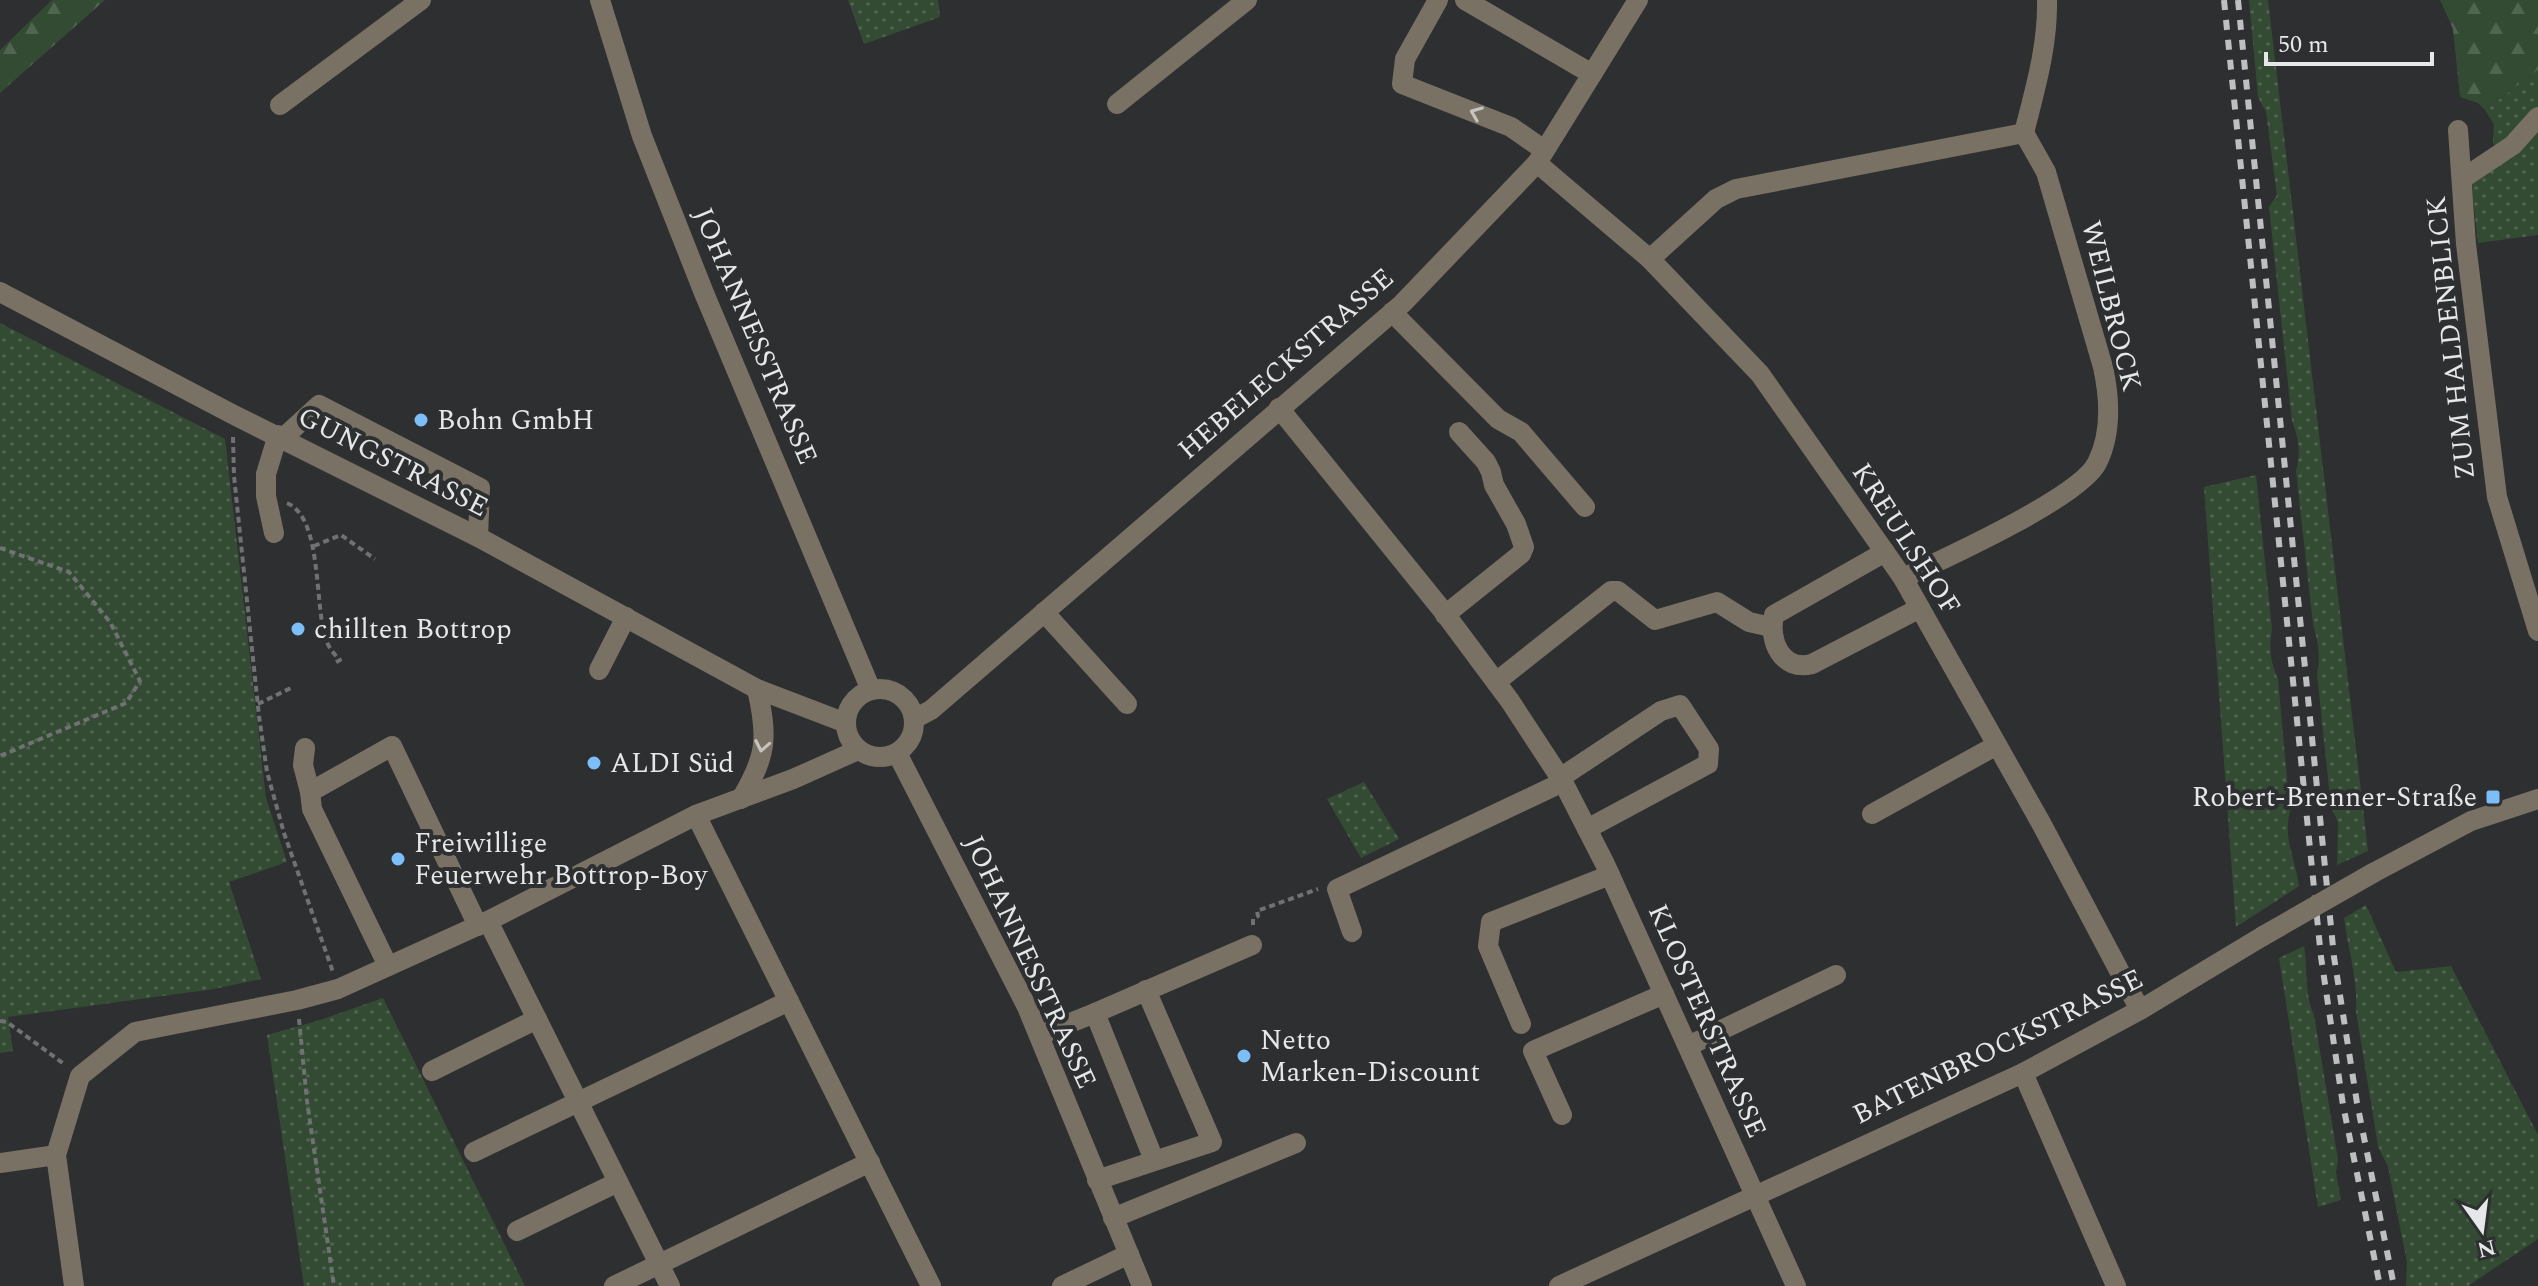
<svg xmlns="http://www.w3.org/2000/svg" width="2538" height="1286" font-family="Spectral,serif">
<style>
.grass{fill:url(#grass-dots)}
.forest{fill:url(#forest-firs)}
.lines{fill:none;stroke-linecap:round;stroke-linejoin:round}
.path{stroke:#6f7173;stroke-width:4;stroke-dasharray:6 4;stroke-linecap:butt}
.minor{stroke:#797163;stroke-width:20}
.rail{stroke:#bdbfc1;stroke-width:6;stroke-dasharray:10 10;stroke-linecap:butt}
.minor-bridge{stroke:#797163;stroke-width:20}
.oneway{stroke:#c5c4c0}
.poi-dot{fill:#7bbef8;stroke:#2d2f31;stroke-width:3}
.labels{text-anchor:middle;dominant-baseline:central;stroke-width:8;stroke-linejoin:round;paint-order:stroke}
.street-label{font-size:28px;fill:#e5e7e8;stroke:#2d2f31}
.poi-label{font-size:28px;fill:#e5e7e8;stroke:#2d2f31;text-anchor:start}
</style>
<defs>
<pattern id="grass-dots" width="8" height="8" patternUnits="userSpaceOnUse" patternTransform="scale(2)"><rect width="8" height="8" fill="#334b32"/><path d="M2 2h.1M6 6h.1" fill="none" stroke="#506550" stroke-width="1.8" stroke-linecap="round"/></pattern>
<pattern id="forest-firs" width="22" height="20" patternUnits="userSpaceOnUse" patternTransform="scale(2)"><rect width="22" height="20" fill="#334b32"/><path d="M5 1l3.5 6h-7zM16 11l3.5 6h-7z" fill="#506550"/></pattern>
</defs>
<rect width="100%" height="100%" fill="#2d2f31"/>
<g class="grass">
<path d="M 848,0 L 938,0 L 940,17 L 864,44 Z"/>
<path d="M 2249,0 L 2268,0 L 2368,851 L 2337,865 L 2338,822 L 2331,807 L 2317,674 C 2321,656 2318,641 2313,624 L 2296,471 C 2301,453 2299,439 2292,421 L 2269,207 L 2277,195 L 2266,112 L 2258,97 Z"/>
<path d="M 2538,70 L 2538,235 L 2478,243 L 2471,181 L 2504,161 L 2493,143 L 2494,124 L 2485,110 Z"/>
<path d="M 0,323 L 225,439 L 266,798 L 287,862 L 229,882 L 261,979 L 214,989 L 8,1017 L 13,1051 L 0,1053 Z"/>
<path d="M 2256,475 L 2272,629 C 2269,648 2270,661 2278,679 L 2290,811 C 2283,840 2295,857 2299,886 L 2236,927 L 2204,487 Z"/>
<path d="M 1364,782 L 1399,839 L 1361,858 L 1327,799 Z"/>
<path d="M 2366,905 L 2396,972 L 2451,966 L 2538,1135 L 2538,1239 L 2468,1286 L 2406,1286 L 2407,1262 L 2388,1167 L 2378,1146 L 2356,1011 C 2358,980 2348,949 2344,918 Z"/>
<path d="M 2304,946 C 2308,969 2304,993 2314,1015 L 2338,1159 L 2336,1173 L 2341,1200 L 2318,1207 L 2279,958 Z"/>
<path d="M 383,998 L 525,1286 L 304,1286 L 267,1035 L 317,1021 Z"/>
</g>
<g class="forest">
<path d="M 52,0 L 105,0 L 0,93 L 0,50 Z"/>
<path d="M 2440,0 L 2538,0 L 2538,70 L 2485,110 L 2478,103 L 2460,97 L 2453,29 Z"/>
</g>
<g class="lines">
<g class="path">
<path d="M 233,437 L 234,476 L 259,716 L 267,772 L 284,833 L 333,972"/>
<path d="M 287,503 C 323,518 314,606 326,639 C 328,647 334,654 340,660 L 333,664"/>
<path d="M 314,546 L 341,535 L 375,559"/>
<path d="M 0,548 L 69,572 L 110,622 L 140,681 L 126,703 L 0,756"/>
<path d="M 258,704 L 291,688"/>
<path d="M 1253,925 L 1253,919 L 1258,916 L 1257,911 L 1318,889"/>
<path d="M 299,1019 L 307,1101 L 334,1286"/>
<path d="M 0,1021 L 7,1022 L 64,1064"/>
</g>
<g class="minor">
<path d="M 600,0 L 642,136 L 704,293 L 871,690"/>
<path d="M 1438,0 L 1405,59 L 1402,84 L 1511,127 L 1544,150"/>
<path d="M 1465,0 L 1592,74"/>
<path d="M 1117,104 L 1247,0"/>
<path d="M 280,105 L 421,0"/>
<path d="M 2458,130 L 2466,244 L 2497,497 L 2538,631"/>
<path d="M 2024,133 C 2035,89 2048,46 2047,0"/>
<path d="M 1537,163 L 1650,259 L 1760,374 L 1903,578 L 2041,823 L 2140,1010"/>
<path d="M 2462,179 L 2513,145 L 2538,117"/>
<path d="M 1650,259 L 1716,199 L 1736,189 L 2024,133 L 2046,172 L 2103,367 C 2110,399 2112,433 2097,463 C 2079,498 1944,559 1903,578"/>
<path d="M 0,292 L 234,415 L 478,537 L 757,689 L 846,723"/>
<path d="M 1392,312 L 1498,419 L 1521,432 L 1585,507"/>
<path d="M 1279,408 L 1443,611 L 1510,701 L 1563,782 L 1605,864 L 1796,1286"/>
<path d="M 283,438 L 319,405 L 480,488 L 478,537"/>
<path d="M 274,533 L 266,496 L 266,474 L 278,435"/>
<path d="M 1885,552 L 1774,615 C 1768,641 1782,672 1812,664 L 1920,608"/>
<path d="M 1044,612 L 1127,704"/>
<path d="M 1445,615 L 1521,554 L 1524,547 L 1516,524 L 1494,485 L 1491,472 L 1486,462 L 1459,432"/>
<path d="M 599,670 L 626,617"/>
<path d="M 1496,682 L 1611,591 L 1618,591 L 1655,620 L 1717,602 L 1749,622 L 1771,627"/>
<circle cx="880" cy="723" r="34"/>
<path d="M 914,719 L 931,710 L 1402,304 L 1537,163 L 1638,0"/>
<path d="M 305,748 L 303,765 L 310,792"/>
<path d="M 897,753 L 1027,1007 L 1142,1286"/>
<path d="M 1560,778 L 1661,711 L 1680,705 L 1709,749 L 1708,764 L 1587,829"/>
<path d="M 741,799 C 767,756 768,737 757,689"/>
<path d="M 1872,814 L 1997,745"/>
<path d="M 696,815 L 931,1286"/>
<path d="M 2373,873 L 2471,821 L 2538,799"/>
<path d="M 488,921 L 670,1286"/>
<path d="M 1352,932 L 1337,889 L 1563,782"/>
<path d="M 388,966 L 312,809 L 310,792 L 392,746 L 478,926"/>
<path d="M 1521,1024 L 1488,946 L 1491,922 L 1610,875"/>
<path d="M 1040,1035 L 1095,1013"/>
<path d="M 1688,1046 L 1836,975"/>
<path d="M 432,1071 L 537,1019"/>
<path d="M 2023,1073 L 2116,1286"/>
<path d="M 1562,1115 L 1533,1051 L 1664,994"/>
<path d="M 474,1152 L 789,1001"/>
<path d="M 1154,1160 L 1095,1013 L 1252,945"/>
<path d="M 0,1163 L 56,1155"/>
<path d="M 1097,1180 L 1212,1142 L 1146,990"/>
<path d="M 1113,1218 L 1296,1143"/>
<path d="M 517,1231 L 618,1182"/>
<path d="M 74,1286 L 56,1155 L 80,1076 L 135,1032 L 297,1000 L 338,989 L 488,921 L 696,815 L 793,779 L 858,750"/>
<path d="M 614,1286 L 870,1162"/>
<path d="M 1062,1286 L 1129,1254"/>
<path d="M 1559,1286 L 2023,1073 L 2140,1010 L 2263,936"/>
</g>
<g class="rail">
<path d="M 2224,0 L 2321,957 L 2343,1105 L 2380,1286"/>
<path d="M 2238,0 L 2334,957 L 2357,1103 L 2394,1286"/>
</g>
<path class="minor-bridge" d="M 2263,936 L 2373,873"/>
</g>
<defs><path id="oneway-chevron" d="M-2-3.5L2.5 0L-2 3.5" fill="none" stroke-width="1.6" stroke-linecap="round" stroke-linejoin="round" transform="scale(2)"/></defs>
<g class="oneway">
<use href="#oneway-chevron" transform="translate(1476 113) rotate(-158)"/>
<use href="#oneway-chevron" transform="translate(762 746) rotate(101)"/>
</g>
<g class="poi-dot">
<circle cx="421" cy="420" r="8"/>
<circle cx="298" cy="629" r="8"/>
<circle cx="594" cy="763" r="8"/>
<rect x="2485" y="789" width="16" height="16" rx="4"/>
<circle cx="398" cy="859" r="8"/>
<circle cx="1244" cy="1056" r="8"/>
</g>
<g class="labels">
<g class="street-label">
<text transform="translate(2111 306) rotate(76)">WEILBROCK</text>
<text transform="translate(755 336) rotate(67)">JOHANNESSTRASSE</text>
<text transform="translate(2451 338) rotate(-96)">ZUM HALDENBLICK</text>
<text transform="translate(1286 364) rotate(-41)">HEBELECKSTRASSE</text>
<text transform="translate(393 462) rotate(27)">GUNGSTRASSE</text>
<text transform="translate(1906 539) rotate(57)">KREULSHOF</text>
<text transform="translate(1030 962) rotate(65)">JOHANNESSTRASSE</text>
<text transform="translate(1707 1021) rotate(66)">KLOSTERSTRASSE</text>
<text transform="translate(1998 1047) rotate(-26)">BATENBROCKSTRASSE</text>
</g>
<g class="poi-label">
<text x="437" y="420">Bohn GmbH</text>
<text x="314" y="629">chillten Bottrop</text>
<text x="610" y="763">ALDI Süd</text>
<text x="2477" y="797" text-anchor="end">Robert-Brenner-Straße</text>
<text x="414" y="843">Freiwillige<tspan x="414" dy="32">Feuerwehr Bottrop-Boy</tspan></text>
<text x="1260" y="1040">Netto<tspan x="1260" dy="32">Marken-Discount</tspan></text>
</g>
</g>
<g transform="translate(2482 1230) rotate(166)" stroke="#2d2f31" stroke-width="6" paint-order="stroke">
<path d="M0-6L14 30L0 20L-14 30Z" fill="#e5e7e8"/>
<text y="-12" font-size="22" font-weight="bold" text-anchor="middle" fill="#e5e7e8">N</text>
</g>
<path d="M2266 52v12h166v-12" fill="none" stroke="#e5e7e8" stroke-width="4"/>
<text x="2278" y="52" font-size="24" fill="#e5e7e8" stroke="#2d2f31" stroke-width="6" paint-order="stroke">50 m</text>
</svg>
